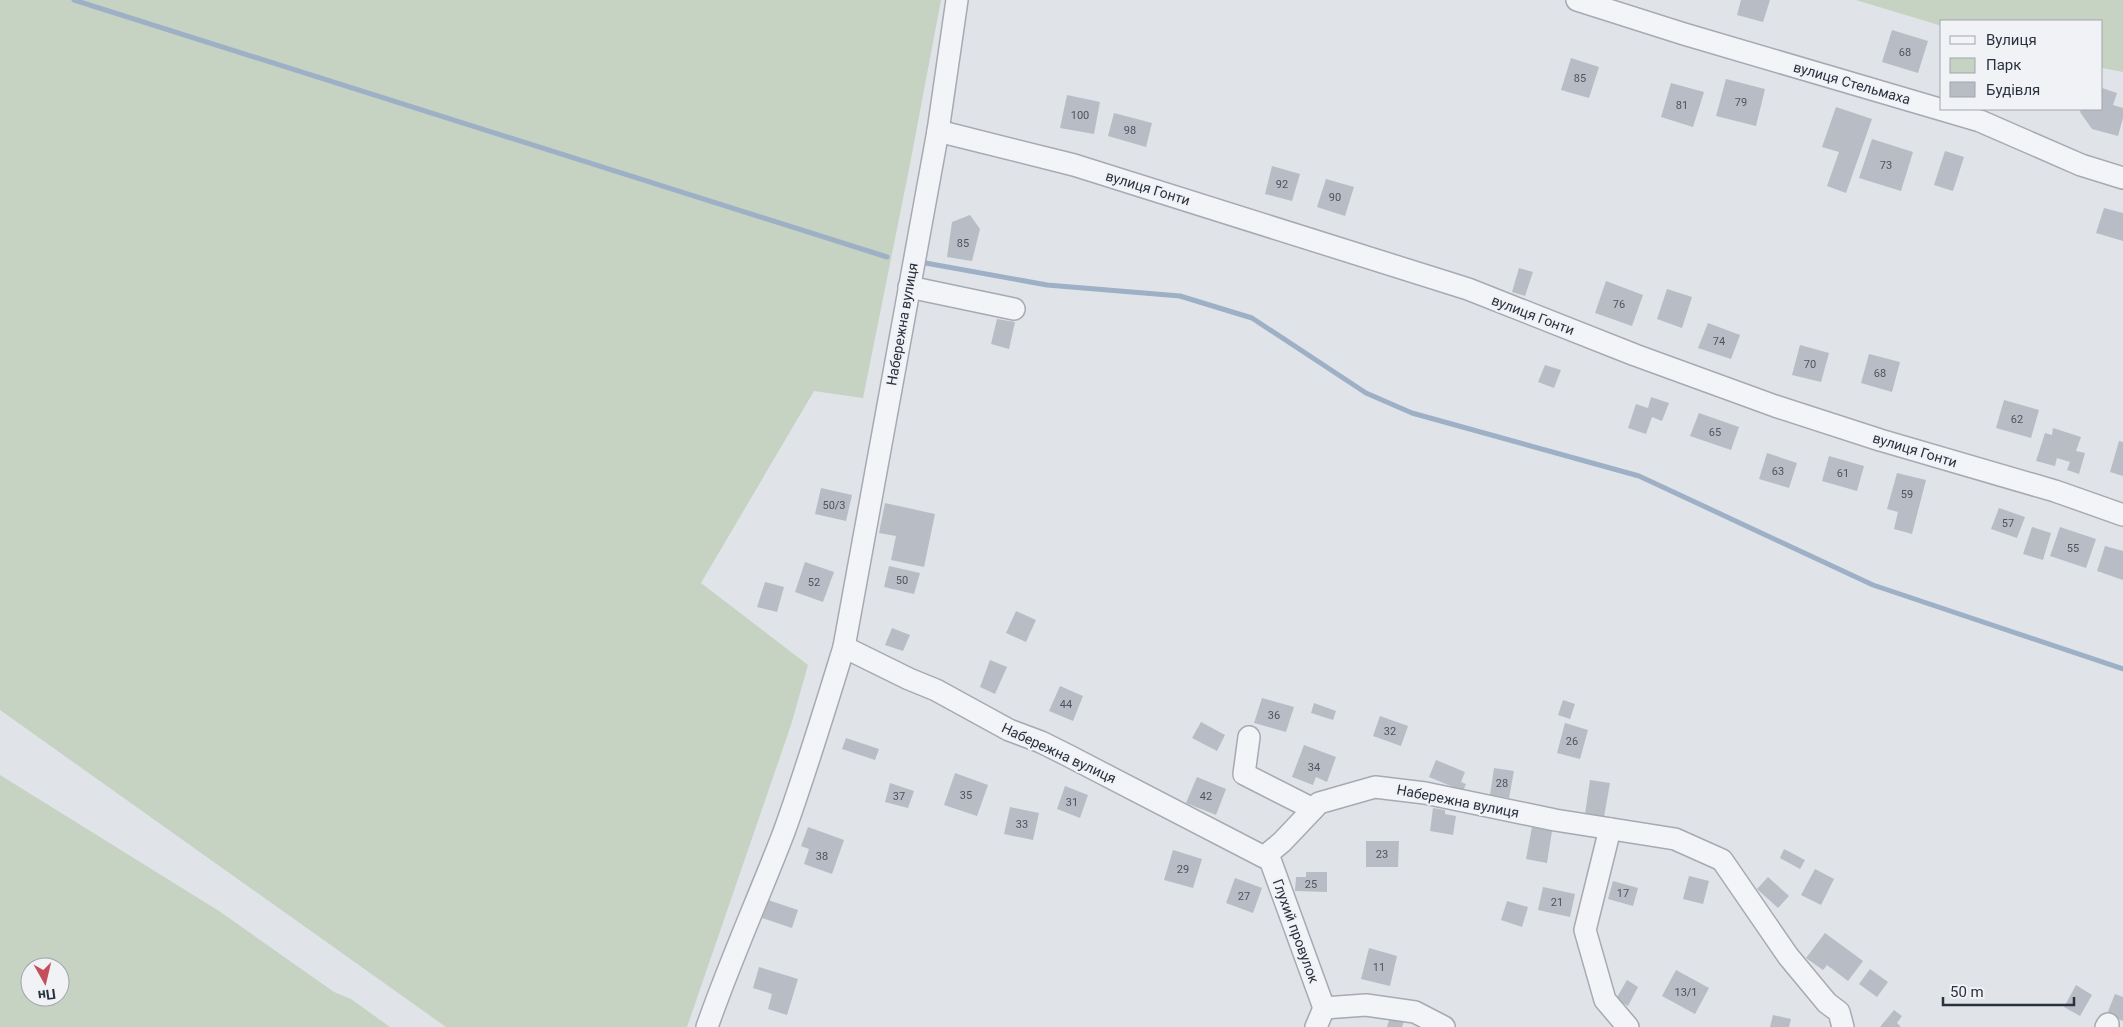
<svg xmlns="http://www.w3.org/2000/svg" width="2123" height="1027" font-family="Roboto,sans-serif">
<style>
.green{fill:#c6d2c2;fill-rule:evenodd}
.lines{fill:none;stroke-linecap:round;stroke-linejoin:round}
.stream{stroke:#9eb0c6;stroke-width:5}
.building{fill:#b8bcc5}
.minor-casing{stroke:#a6aab2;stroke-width:24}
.minor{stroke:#f3f4f7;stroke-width:21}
.labels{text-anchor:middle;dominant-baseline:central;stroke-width:4.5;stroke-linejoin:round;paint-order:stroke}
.number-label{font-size:11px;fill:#4e5460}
.street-label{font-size:14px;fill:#2a313f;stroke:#f0f2f6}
</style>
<rect width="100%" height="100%" fill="#e0e3e8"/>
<g class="green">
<path d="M 0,0 L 941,0 L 910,164 L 863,398 L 814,391 L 701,583 L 808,665 L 791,725 L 687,1027 L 446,1027 L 0,710 Z"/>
<path d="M 1856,0 L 2123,0 L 2123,72 L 2102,68 L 2102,21 L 1942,21 L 1942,26 Z"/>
<path d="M 0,775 L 219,911 L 334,992 L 351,999 L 390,1027 L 0,1027 ZM 30,967 L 60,967 L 60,997 L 30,997 Z"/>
</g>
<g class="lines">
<g class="stream">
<path d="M 74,0 L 887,257"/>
<path d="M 920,262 L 1047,285 L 1180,296 L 1252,318 L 1366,393 L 1412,413 L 1639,476 L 1873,585 L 2123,669"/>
</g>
</g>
<g class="building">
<path d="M 1741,0 L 1770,0 L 1763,22 L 1737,15 Z"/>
<path d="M 1892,30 L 1928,41 L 1918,73 L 1882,62 Z"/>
<path d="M 1571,58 L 1599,67 L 1589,98 L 1561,90 Z"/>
<path d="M 1726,79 L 1765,89 L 1756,126 L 1716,116 Z"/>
<path d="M 1671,83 L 1704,92 L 1693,127 L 1661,117 Z"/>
<path d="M 2102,88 L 2117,93 L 2113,105 L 2123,108 L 2123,118 L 2118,136 L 2092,129 L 2080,112 L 2081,109 L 2102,109 Z"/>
<path d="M 1067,95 L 1100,102 L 1094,134 L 1060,128 Z"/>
<path d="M 1836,107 L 1872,119 L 1846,193 L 1827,186 L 1839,152 L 1822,147 Z"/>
<path d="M 1114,113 L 1152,123 L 1146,147 L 1108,136 Z"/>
<path d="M 1872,139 L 1913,152 L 1901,191 L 1859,178 Z"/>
<path d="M 1945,151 L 1964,157 L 1953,191 L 1934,185 Z"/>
<path d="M 1272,166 L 1300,174 L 1292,201 L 1265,194 Z"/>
<path d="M 1326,179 L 1354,187 L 1345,216 L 1317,207 Z"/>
<path d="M 2104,208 L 2123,213 L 2123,241 L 2096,233 Z"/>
<path d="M 970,215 L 980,229 L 972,261 L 947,257 L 952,222 Z"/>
<path d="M 1519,268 L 1533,272 L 1525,296 L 1512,292 Z"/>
<path d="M 1606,281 L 1643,295 L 1632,326 L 1595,313 Z"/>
<path d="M 1667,289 L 1692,297 L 1682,328 L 1657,319 Z"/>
<path d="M 997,319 L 1015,322 L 1009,349 L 991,344 Z"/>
<path d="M 1708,323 L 1740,335 L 1731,359 L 1698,348 Z"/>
<path d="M 1800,345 L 1829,353 L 1821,382 L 1792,375 Z"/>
<path d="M 1869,354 L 1900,362 L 1892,392 L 1861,383 Z"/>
<path d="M 1545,365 L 1561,370 L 1554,388 L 1538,382 Z"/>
<path d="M 1651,397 L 1669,403 L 1662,421 L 1652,417 L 1646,434 L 1628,428 L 1636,404 L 1648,408 Z"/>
<path d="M 2004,400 L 2039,410 L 2031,438 L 1996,428 Z"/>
<path d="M 1699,413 L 1739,427 L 1731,450 L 1690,436 Z"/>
<path d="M 2053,428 L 2081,437 L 2076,451 L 2085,453 L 2079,474 L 2067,470 L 2070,462 L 2057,458 L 2055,466 L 2036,461 L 2045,433 L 2052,435 Z"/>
<path d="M 2119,441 L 2123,442 L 2123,476 L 2110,472 Z"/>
<path d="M 1767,453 L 1797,463 L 1789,488 L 1759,479 Z"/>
<path d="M 1829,456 L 1864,466 L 1857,491 L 1822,481 Z"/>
<path d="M 1897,473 L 1926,480 L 1912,534 L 1894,529 L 1898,512 L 1887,509 Z"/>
<path d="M 821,488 L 852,495 L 846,521 L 815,514 Z"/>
<path d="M 885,503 L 935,514 L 924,567 L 891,560 L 896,536 L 879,533 Z"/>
<path d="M 1999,508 L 2025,517 L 2017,538 L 1991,529 Z"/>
<path d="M 2032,527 L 2051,533 L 2043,560 L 2023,554 Z"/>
<path d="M 2060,527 L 2096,539 L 2086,568 L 2050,556 Z"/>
<path d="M 2105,546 L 2123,551 L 2123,580 L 2097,571 Z"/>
<path d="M 805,562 L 834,572 L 823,602 L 795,592 Z"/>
<path d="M 889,566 L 920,573 L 914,594 L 884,587 Z"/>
<path d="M 765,582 L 784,587 L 777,612 L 757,607 Z"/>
<path d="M 1016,611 L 1036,620 L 1026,642 L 1006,633 Z"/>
<path d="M 892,628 L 910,635 L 903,651 L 885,645 Z"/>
<path d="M 990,660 L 1007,667 L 995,694 L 980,687 Z"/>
<path d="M 1060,686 L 1083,696 L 1073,721 L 1049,711 Z"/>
<path d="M 1262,698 L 1294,707 L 1286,732 L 1254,723 Z"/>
<path d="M 1563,700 L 1575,704 L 1570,719 L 1558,715 Z"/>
<path d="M 1314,703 L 1336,711 L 1333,720 L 1311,713 Z"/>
<path d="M 1380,716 L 1408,726 L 1401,746 L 1373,736 Z"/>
<path d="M 1201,722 L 1225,735 L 1217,751 L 1192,738 Z"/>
<path d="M 1565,723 L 1588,730 L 1580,759 L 1557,753 Z"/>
<path d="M 846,738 L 879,749 L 875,760 L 842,749 Z"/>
<path d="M 1304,745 L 1336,757 L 1327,782 L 1316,777 L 1313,785 L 1292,777 Z"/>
<path d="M 1436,760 L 1465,772 L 1461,782 L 1466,784 L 1463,791 L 1429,777 Z"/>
<path d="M 1494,768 L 1514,771 L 1509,798 L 1490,795 Z"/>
<path d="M 955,773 L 988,785 L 977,816 L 944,805 Z"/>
<path d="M 1197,777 L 1226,789 L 1216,815 L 1186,803 Z"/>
<path d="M 1590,780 L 1610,783 L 1604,817 L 1585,814 Z"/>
<path d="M 890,783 L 914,791 L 908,808 L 885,802 Z"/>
<path d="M 1065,786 L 1088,795 L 1080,818 L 1057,809 Z"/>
<path d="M 1010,807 L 1039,813 L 1033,840 L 1004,834 Z"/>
<path d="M 1433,808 L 1445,810 L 1445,814 L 1456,816 L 1453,835 L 1430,831 Z"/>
<path d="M 808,827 L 844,840 L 832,874 L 804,864 L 809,849 L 801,846 Z"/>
<path d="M 1532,827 L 1552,831 L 1547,863 L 1526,859 Z"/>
<path d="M 1366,841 L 1399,841 L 1398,867 L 1366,867 Z"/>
<path d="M 1784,849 L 1805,860 L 1800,869 L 1780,858 Z"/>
<path d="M 1173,850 L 1202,859 L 1193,888 L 1164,880 Z"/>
<path d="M 1815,869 L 1834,879 L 1821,905 L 1801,895 Z"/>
<path d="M 1306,872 L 1327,872 L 1327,892 L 1295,891 L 1296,877 L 1306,877 Z"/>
<path d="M 1689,876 L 1709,881 L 1703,904 L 1683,899 Z"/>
<path d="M 1768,877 L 1789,896 L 1778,908 L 1757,889 Z"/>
<path d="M 1235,878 L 1262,888 L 1253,913 L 1226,903 Z"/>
<path d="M 1613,881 L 1638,888 L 1633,906 L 1608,899 Z"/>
<path d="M 1543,887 L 1575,894 L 1570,917 L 1538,910 Z"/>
<path d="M 768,900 L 798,910 L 792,928 L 762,918 Z"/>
<path d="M 1507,901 L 1528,907 L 1522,927 L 1501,920 Z"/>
<path d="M 1825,933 L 1863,961 L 1848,981 L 1827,965 L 1823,970 L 1806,958 Z"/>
<path d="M 1369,948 L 1397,956 L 1390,986 L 1361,979 Z"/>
<path d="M 759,967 L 798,979 L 787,1015 L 768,1009 L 772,994 L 753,988 Z"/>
<path d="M 1870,969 L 1888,982 L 1877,997 L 1859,984 Z"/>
<path d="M 1676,970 L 1709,988 L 1695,1014 L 1662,996 Z"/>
<path d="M 1627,980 L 1638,987 L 1628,1006 L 1616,999 Z"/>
<path d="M 2076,985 L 2092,995 L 2080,1016 L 2064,1007 Z"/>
<path d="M 2115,994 L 2123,997 L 2123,1021 L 2107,1014 Z"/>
<path d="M 1894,1010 L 1902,1016 L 1897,1023 L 1901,1027 L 1880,1027 Z"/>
<path d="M 1773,1015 L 1791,1019 L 1789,1027 L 1770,1027 Z"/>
<path d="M 1390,1017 L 1404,1021 L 1402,1027 L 1387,1027 Z"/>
</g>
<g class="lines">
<defs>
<g id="minor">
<path d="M 1577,0 L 1684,34 L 1980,121 L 2081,165 L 2123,178"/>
<path d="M 938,131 L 1074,165 L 1468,289 L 1635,355 L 1775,406 L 1880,440 L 2055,491 L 2123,515"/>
<path d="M 909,287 L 1014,309"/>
<path d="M 844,647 L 909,679 L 936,690 L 1009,730 L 1041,742 L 1069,756 L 1264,857 L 1282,842 L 1319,803 L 1375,787 L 1425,793 L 1555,820 L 1675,839 L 1722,860 L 1788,956 L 1827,1003 L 1839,1012 L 1843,1027"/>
<path d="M 1249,737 L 1244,774 L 1313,809"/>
<path d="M 1610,829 L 1585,930 L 1605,1000 L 1628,1027"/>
<path d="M 1268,854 L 1324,1008 L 1366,1005 L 1415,1012 L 1444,1027"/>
<path d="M 707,1027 C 730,961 759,897 784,832 C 806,771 825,709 844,647 L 938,131 L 957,0"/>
<path d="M 1316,1027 L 1324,1008"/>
<path d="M 2106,1027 L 2108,1024"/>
</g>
</defs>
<use href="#minor" class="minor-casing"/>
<use href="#minor" class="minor"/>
</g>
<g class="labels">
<g class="number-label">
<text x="1905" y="52">68</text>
<text x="1580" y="78">85</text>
<text x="1741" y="102">79</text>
<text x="1682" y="105">81</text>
<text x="1080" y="115">100</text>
<text x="1130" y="130">98</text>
<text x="1886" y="165">73</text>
<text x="1282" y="184">92</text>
<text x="1335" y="197">90</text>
<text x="963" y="243">85</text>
<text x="1619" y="304">76</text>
<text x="1719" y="341">74</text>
<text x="1810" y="364">70</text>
<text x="1880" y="373">68</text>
<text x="2017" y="419">62</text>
<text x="1715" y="432">65</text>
<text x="1778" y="471">63</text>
<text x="1843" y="473">61</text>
<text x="1907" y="494">59</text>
<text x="834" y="505">50/3</text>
<text x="2008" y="523">57</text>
<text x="2073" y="548">55</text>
<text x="902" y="580">50</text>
<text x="814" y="582">52</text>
<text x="1066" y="704">44</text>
<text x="1274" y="715">36</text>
<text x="1390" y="731">32</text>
<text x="1572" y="741">26</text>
<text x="1314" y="767">34</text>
<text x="1502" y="783">28</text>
<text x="966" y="795">35</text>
<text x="899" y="796">37</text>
<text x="1206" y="796">42</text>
<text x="1072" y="802">31</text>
<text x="1022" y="824">33</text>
<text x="1382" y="854">23</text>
<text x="822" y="856">38</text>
<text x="1183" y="869">29</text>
<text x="1311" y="884">25</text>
<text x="1623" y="893">17</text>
<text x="1244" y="896">27</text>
<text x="1557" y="902">21</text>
<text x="1379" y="967">11</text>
<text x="1686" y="992">13/1</text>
</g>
<g class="street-label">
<text transform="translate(1852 83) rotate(16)">вулиця Стельмаха</text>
<text transform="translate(1148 188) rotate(17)">вулиця Гонти</text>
<text transform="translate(1533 315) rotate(21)">вулиця Гонти</text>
<text transform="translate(902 324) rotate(-80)">Набережна вулиця</text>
<text transform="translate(1915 450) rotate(17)">вулиця Гонти</text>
<text transform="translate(1059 753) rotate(25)">Набережна вулиця</text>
<text transform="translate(1458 801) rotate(11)">Набережна вулиця</text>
<text transform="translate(1296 931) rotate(70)">Глухий провулок</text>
</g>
</g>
<rect x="1940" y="20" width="162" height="90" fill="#f0f2f6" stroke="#a1a5ad"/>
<rect x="1950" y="36" width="25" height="8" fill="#f3f4f7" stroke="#a1a5ad"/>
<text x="1986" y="45" font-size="15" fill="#2a313f">Вулиця</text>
<rect x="1950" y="58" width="25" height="15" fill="#c6d2c2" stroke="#a1a5ad"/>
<text x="1986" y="70" font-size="15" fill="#2a313f">Парк</text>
<rect x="1950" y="82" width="25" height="15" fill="#b8bcc5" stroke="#a1a5ad"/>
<text x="1986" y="95" font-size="15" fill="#2a313f">Будівля</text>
<g transform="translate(45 982) rotate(172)"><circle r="24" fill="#f0f2f6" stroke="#a1a5ad"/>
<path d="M0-4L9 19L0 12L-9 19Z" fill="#c54e5c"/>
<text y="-8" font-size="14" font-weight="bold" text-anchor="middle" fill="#2a313f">Пн</text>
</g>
<path d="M1943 997v8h131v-8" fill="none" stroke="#2a313f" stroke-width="2.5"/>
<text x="1950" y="997" font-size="15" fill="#2a313f" stroke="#f0f2f6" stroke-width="4" paint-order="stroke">50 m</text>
</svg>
